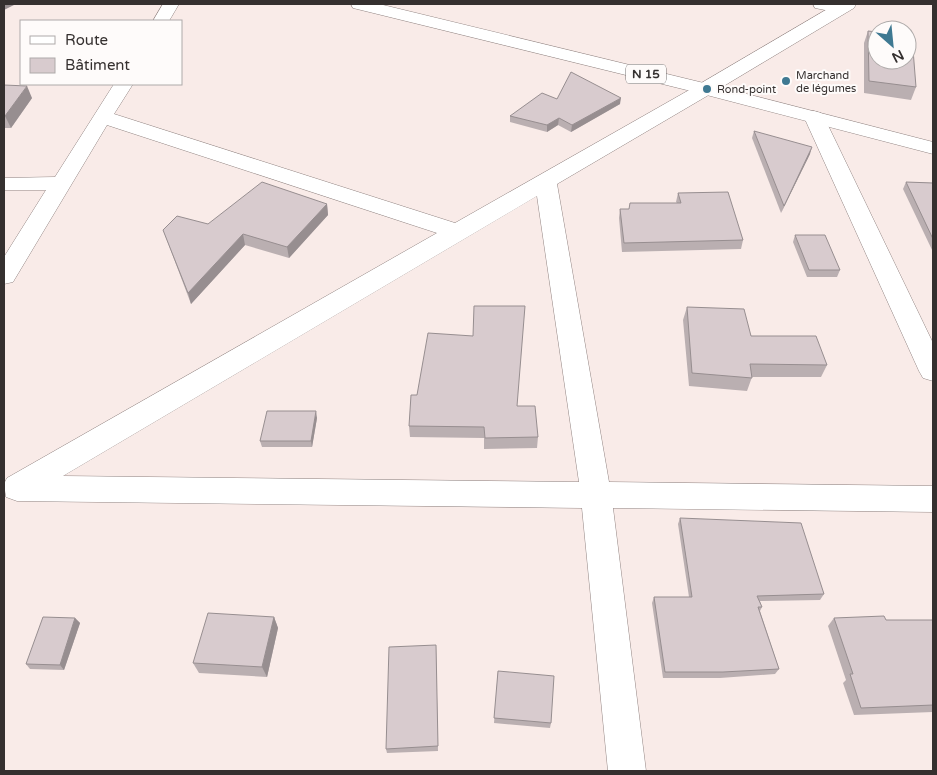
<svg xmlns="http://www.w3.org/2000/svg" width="937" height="775" font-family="'Varela Round',sans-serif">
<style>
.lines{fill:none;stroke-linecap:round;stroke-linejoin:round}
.street-casing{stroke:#928583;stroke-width:1}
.secondary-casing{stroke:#928583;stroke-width:1}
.primary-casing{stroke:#928583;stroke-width:1}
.street{fill:#fff;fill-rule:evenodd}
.secondary{fill:#fff;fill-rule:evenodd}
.primary{fill:#fff;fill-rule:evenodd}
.wall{fill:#baafb1}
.shaded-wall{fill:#978e90}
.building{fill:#d8cbce;stroke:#978e90}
.poi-dot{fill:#3f7992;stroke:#fefbfa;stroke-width:2}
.labels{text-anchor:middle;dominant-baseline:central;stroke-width:4;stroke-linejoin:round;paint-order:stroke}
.far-poi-label{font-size:11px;fill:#35302f;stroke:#fefbfa;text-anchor:start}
.shield{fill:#fefbfa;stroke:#716d6c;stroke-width:1}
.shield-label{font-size:12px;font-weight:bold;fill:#35302f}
</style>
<rect width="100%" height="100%" fill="#f9ebe8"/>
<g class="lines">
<defs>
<g id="street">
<path d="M 163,4 L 179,4 L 169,21 L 153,21 Z"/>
<path d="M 813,4 L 843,4 L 848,8 L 846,12 L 840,13 L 815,8 Z"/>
<path d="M 705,83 L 712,85 L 715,89 L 712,93 L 557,184 L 609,482 L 933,486 L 933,512 L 613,508 L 646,771 L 608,771 L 582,508 L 17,501 L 6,497 L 4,484 L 7,478 L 437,233 L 107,125 L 13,282 L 4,284 L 4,257 L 46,190 L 4,190 L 4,178 L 55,177 L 114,84 L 133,84 L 114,114 L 455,223 L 698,85 ZM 537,196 L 579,482 L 63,476 Z"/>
<path d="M 814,111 L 821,113 L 824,117 L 933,343 L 933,381 L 923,378 L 919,371 L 804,117 L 807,113 Z"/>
</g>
<path id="secondary" d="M 836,4 L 856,4 L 854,8 L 712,93 L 705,95 L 698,93 L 695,89 L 698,85 Z"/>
<path id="primary" d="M 351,4 L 379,4 L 712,85 L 933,142 L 933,154 L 699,93 L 353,8 Z"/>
</defs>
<use href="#street" class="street-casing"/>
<use href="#secondary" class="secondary-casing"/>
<use href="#primary" class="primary-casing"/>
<use href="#street" class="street"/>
<use href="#secondary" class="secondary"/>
<use href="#primary" class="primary"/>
</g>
<g class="wall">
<path d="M 868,31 L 916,87 L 911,100 L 864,93 L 864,43 Z"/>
<path d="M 4,85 L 32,98 L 11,128 L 4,128 Z"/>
<path d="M 557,99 L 620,104 L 571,132 L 558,125 L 547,132 L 510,122 L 510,116 Z"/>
<path d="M 754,131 L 810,154 L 781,213 L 752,138 Z"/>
<path d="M 906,182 L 933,183 L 933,252 L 903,189 Z"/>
<path d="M 678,193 L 743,240 L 741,249 L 622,252 L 619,218 L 620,209 L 629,209 L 677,203 L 676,202 Z"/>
<path d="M 327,204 L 328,215 L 289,258 L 245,245 L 191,304 L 163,230 L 208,224 Z"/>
<path d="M 795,235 L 840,270 L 837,277 L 807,277 L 793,242 Z"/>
<path d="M 687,307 L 751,336 L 827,365 L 821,377 L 752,377 L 747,391 L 689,386 L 683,320 Z"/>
<path d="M 517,406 L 538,437 L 537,448 L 484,449 L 484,438 L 410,437 L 409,426 Z"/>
<path d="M 317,418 L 312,447 L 262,447 L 260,441 Z"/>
<path d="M 680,518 L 824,594 L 820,600 L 760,601 L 762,607 L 760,611 L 779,669 L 775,674 L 720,678 L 663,678 L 652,603 L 654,597 L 689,597 L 678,524 Z"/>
<path d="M 274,617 L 278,628 L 267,677 L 199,673 L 193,663 Z"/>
<path d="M 75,618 L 80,623 L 64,670 L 30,669 L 26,664 Z"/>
<path d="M 834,618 L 886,620 L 933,620 L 933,712 L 854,715 L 843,683 L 846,680 L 828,626 Z"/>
<path d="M 436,645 L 438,751 L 387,753 L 386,749 Z"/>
<path d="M 498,671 L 551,723 L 550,728 L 494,723 Z"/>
</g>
<g class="shaded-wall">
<path d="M 4,4 L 16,4 L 4,10 Z"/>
<path d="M 27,86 L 32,98 L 11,128 L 5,116 Z"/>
<path d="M 621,98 L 620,104 L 571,132 L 572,125 Z"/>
<path d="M 559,118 L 558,125 L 547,132 L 547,125 Z"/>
<path d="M 812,147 L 810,154 L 781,213 L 784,206 Z"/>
<path d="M 327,204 L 328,215 L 289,258 L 287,247 Z"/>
<path d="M 243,234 L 245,245 L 191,304 L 188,293 Z"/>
<path d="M 316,411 L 317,418 L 312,447 L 311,441 Z"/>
<path d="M 274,617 L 278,628 L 267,677 L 262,667 Z"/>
<path d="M 75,618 L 80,623 L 64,670 L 60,665 Z"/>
</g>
<g class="building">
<path d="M 868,31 L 877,32 L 877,60 L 907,60 L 907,36 L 912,37 L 916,87 L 869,81 Z"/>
<path d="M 571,72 L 621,98 L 572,125 L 559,118 L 547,125 L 510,116 L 542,93 L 557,99 Z"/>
<path d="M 4,85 L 27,86 L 5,116 L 4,116 Z"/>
<path d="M 754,131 L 812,147 L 784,206 Z"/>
<path d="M 262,182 L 327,204 L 287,247 L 243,234 L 188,293 L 163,230 L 177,216 L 208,224 Z"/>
<path d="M 906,182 L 933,183 L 933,239 Z"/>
<path d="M 728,192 L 743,240 L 624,243 L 620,209 L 629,209 L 630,203 L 681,203 L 678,193 Z"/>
<path d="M 795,235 L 825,235 L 840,270 L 809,270 Z"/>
<path d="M 474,306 L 525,306 L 517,406 L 535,406 L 538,437 L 485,438 L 484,427 L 409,426 L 411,395 L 417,395 L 428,333 L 473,336 Z"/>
<path d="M 687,307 L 744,309 L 751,336 L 816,336 L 827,365 L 750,364 L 752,378 L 692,373 Z"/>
<path d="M 267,411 L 316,411 L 311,441 L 260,441 Z"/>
<path d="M 680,518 L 801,523 L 824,594 L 757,596 L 762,607 L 758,607 L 779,669 L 723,672 L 665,672 L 654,597 L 692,597 Z"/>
<path d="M 208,613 L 274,617 L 262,667 L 193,663 Z"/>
<path d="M 884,616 L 886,620 L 933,620 L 933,705 L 861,708 L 850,674 L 853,674 L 834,618 Z"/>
<path d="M 43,617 L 75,618 L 60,665 L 26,664 Z"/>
<path d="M 436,645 L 438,746 L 386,749 L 389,647 Z"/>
<path d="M 498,671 L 554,676 L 551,723 L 494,718 Z"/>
</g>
<g class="poi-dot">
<circle cx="786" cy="81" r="5"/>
<circle cx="707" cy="89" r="5"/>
</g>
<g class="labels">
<g class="far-poi-label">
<text x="796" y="75">Marchand<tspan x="796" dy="13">de légumes</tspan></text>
<text x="717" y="89">Rond-point</text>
</g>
<rect class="shield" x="626" y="64.5" width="40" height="19" rx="4"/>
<g class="shield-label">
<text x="646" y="74">N 15</text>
</g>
</g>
<rect width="937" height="775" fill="none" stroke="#35302f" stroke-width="10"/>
<rect x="20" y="20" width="162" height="65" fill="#fefbfa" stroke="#aeaaa9"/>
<rect x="30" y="36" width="25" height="8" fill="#ffffff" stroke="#aeaaa9"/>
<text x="65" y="45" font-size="15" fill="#35302f">Route</text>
<rect x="30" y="58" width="25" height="15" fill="#d8cbce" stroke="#aeaaa9"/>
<text x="65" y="70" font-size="15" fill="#35302f">Bâtiment</text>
<g transform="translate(892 45) rotate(153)"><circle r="24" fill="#fefbfa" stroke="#aeaaa9"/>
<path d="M0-4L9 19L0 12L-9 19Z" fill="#3f7992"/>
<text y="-8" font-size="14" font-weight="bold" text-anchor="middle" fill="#35302f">N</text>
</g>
</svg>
